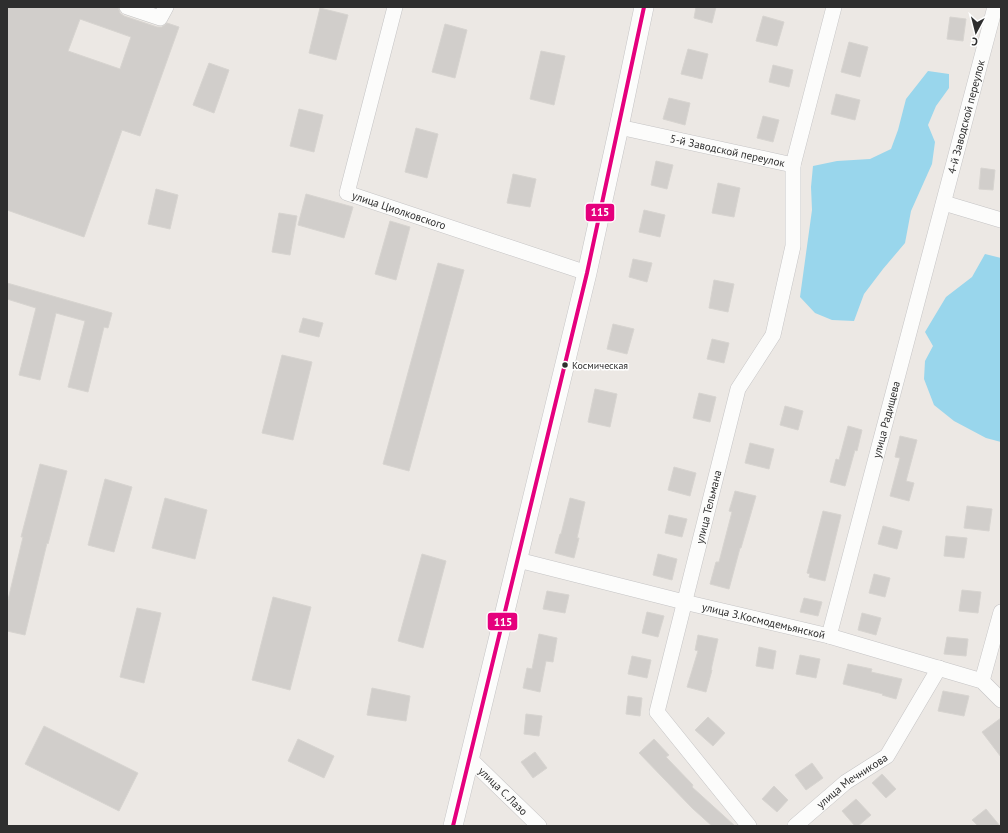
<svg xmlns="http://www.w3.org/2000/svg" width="1008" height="833" font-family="'PT Sans',sans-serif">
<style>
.water{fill:#99d6ec}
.building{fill:#d1cecb;stroke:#d7d4d0;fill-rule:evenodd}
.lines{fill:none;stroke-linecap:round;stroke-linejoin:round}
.minor-casing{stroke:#c5c4c5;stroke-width:16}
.tertiary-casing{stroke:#c5c4c5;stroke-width:20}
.minor{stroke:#fcfcfb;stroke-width:15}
.tertiary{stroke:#fcfcfb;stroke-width:19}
.bus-1-casing{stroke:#fff;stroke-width:7}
.bus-1{stroke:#e5007d;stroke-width:4}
.bus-dot{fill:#2e2e2e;stroke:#fff;stroke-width:1.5}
.labels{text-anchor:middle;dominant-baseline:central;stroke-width:3;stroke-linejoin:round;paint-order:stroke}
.bus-label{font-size:10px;fill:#2e2e2e;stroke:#fff;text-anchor:start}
.street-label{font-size:11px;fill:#2e2e2e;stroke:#fff}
.line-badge{stroke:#fff;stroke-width:1.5}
.badge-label{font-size:11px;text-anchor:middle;font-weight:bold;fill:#fff}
</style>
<rect width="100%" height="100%" fill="#ece8e4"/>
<g class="water">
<path d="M 928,71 L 949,74 L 949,88 L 936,106 L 928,125 L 935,142 L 932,164 L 911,211 L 905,243 L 883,269 L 864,294 L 854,321 L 832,320 L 815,313 L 800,297 L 812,210 L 811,187 L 813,166 L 837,161 L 870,159 L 891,149 L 898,130 L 906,99 Z"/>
<path d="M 985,254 L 1001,258 L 1001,442 L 986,438 L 954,421 L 934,405 L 924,379 L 925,361 L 933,346 L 925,332 L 946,297 L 972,277 Z"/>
</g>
<g class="building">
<path d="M 7,7 L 118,7 L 120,13 L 124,16 L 157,27 L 162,27 L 167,23 L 179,27 L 140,136 L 122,130 L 84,237 L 7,210 ZM 80,19 L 131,37 L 120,69 L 68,51 Z"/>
<path d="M 696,7 L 716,7 L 712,23 L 694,18 Z"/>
<path d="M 320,8 L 348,15 L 336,60 L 309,53 Z"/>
<path d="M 763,16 L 784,22 L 777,46 L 756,41 Z"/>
<path d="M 950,17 L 966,19 L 963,41 L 947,39 Z"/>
<path d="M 445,24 L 467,30 L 455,78 L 432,72 Z"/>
<path d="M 849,42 L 868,47 L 860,77 L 841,72 Z"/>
<path d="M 688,49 L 708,54 L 702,79 L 681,74 Z"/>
<path d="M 541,51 L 565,56 L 554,105 L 530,99 Z"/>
<path d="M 209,63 L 229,70 L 214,113 L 193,105 Z"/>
<path d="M 773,65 L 793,70 L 789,87 L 769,82 Z"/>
<path d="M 836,94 L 860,100 L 855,120 L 831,114 Z"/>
<path d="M 669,98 L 690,103 L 685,125 L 663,119 Z"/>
<path d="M 299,109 L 323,115 L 314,152 L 290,146 Z"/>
<path d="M 763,116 L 779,120 L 773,142 L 757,138 Z"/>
<path d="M 416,128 L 438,134 L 427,178 L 405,172 Z"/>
<path d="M 656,161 L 673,165 L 667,189 L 651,185 Z"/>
<path d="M 981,168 L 995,170 L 993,190 L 979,189 Z"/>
<path d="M 513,174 L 536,179 L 530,207 L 507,203 Z"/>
<path d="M 718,183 L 740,188 L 734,217 L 712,213 Z"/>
<path d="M 156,189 L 178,195 L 170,229 L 148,224 Z"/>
<path d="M 306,194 L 353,207 L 344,238 L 298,225 Z"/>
<path d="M 644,210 L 665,215 L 660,237 L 639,232 Z"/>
<path d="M 279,213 L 297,216 L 290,255 L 272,252 Z"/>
<path d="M 390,221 L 410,227 L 396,280 L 375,274 Z"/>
<path d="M 633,259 L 652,263 L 647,282 L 629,277 Z"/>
<path d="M 438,263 L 464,270 L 409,471 L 383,464 Z"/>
<path d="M 714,280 L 734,284 L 728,312 L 709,308 Z"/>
<path d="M 7,283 L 112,313 L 108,328 L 104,327 L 88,392 L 68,387 L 85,321 L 56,313 L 40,380 L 19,375 L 36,308 L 7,299 Z"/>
<path d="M 303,318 L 323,323 L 319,337 L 299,332 Z"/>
<path d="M 613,324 L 634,329 L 627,354 L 607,349 Z"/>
<path d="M 712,339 L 729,343 L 724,363 L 707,359 Z"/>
<path d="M 282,355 L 312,362 L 293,440 L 262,433 Z"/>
<path d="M 595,389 L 617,394 L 610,427 L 588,422 Z"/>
<path d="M 699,393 L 716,397 L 710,422 L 693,418 Z"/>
<path d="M 785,406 L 803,411 L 798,430 L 780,425 Z"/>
<path d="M 848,426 L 862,430 L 857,451 L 855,450 L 845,486 L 830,482 L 836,459 L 839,460 Z"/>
<path d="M 900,436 L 917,440 L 906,481 L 914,483 L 909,501 L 890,496 L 900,458 L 895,457 Z"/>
<path d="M 750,443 L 774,449 L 769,469 L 745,463 Z"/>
<path d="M 40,464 L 67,471 L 48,544 L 47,543 L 25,635 L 7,631 L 7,604 L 23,537 L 21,537 Z"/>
<path d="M 674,467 L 696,473 L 690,496 L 668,490 Z"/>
<path d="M 105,479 L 132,487 L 114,552 L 88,545 Z"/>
<path d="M 735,491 L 756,496 L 741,548 L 740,548 L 729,589 L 710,584 L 716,562 L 719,562 L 732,512 L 729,511 Z"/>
<path d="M 165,498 L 207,510 L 195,559 L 152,548 Z"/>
<path d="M 570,498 L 585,502 L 577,538 L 579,538 L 574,558 L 555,553 L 560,534 L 561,534 Z"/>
<path d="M 967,506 L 992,509 L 989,531 L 964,528 Z"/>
<path d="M 823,511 L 841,515 L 825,581 L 809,577 L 810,574 L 807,573 Z"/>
<path d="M 669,515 L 687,519 L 682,537 L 665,533 Z"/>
<path d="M 883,526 L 902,531 L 897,549 L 878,544 Z"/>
<path d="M 946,536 L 967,538 L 964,558 L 944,556 Z"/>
<path d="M 422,554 L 446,561 L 423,648 L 398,641 Z"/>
<path d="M 658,554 L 677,559 L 672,580 L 653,575 Z"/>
<path d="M 874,574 L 890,578 L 885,597 L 869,593 Z"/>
<path d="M 962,590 L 981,592 L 978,613 L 959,611 Z"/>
<path d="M 547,591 L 569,595 L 565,613 L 543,609 Z"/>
<path d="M 273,597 L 311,607 L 290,690 L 252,680 Z"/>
<path d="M 804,598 L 822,602 L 818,616 L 800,612 Z"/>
<path d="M 137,608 L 161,613 L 144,683 L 120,677 Z"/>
<path d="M 647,612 L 664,616 L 658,637 L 642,633 Z"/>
<path d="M 862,613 L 881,618 L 876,635 L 858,630 Z"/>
<path d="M 539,634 L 557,638 L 553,662 L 546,661 L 540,692 L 523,688 L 527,668 L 532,669 Z"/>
<path d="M 698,635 L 718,639 L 711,670 L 712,670 L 706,692 L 687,687 L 698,651 L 695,650 Z"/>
<path d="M 947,637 L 968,639 L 966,656 L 944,654 Z"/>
<path d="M 759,647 L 776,651 L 773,669 L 756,666 Z"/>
<path d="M 800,655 L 820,659 L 816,678 L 796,674 Z"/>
<path d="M 632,656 L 651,660 L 647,678 L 628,674 Z"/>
<path d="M 848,664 L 872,669 L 871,672 L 902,679 L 896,699 L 882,695 L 883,694 L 843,684 Z"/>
<path d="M 372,688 L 410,696 L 406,721 L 367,715 Z"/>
<path d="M 943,691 L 969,696 L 964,716 L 938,711 Z"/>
<path d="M 628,696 L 642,698 L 640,716 L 626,714 Z"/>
<path d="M 526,714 L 542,716 L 539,736 L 524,734 Z"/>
<path d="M 708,717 L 725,733 L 713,746 L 695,730 Z"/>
<path d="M 1001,718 L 1001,757 L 982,732 Z"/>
<path d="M 44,726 L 138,773 L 119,811 L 25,764 Z"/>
<path d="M 298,739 L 334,756 L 324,778 L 288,761 Z"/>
<path d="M 654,739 L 669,755 L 666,757 L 693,785 L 692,787 L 735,826 L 712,826 L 692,808 L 639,753 Z"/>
<path d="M 535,752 L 547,768 L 533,778 L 521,762 Z"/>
<path d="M 812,763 L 823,778 L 806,790 L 795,775 Z"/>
<path d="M 882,774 L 896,789 L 886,798 L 872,783 Z"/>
<path d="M 774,786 L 788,800 L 777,812 L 762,799 Z"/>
<path d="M 856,799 L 871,815 L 858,826 L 855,826 L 842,811 Z"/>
<path d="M 986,809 L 1000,826 L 978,826 L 972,820 Z"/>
</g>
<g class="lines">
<defs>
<g id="minor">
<path d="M 127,7 L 160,18 L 166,7"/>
<path id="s1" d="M 395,7 L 347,193 L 587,273"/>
<path id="s2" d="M 619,127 L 793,165 L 834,7"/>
<path d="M 944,203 L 1001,220"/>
<path id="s3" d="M 518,560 L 684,602 L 829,636 L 982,681 L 1001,700"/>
<path id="s4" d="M 829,636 L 995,7"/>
<path d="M 982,681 L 1001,612"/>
<path id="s5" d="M 470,759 L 539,826"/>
<path id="s6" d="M 749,826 L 657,712 L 738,389 L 773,335 L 793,246 L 793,165"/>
<path id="s7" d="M 795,826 L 846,782 L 887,756 L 939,668"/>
</g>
<path id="tertiary" d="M 453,826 L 587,273 L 619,127 L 644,7"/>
</defs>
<use href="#minor" class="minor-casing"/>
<use href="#tertiary" class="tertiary-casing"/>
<use href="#minor" class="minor"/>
<use href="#tertiary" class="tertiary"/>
<defs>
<path id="bus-1" d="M 453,826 L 587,273 L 644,7"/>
</defs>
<use href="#bus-1" class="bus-1-casing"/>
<use href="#bus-1" class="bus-1"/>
</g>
<circle class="bus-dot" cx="565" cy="365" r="3.5"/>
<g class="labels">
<g class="bus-label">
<text x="572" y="365">Космическая</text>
</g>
<g class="street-label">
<text stroke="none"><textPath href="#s4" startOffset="537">4-й Заводской переулок</textPath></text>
<text stroke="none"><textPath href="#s2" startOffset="111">5-й Заводской переулок</textPath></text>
<text stroke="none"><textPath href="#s1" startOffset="247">улица Циолковского</textPath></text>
<text stroke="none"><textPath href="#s4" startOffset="224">улица Радищева</textPath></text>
<text stroke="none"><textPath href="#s6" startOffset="358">улица Тельмана</textPath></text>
<text stroke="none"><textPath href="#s3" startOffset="253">улица З.Космодемьянской</textPath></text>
<text stroke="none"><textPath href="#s7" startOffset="73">улица Мечникова</textPath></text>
<text stroke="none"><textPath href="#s5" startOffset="46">улица С.Лазо</textPath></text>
</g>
</g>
<g class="line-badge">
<rect x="585" y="203" width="30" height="19" rx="4" fill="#e5007d"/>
<rect x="487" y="612" width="31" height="19" rx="4" fill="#e5007d"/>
</g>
<g class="badge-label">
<text x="600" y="216">115</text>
<text x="503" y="626">115</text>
</g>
<rect width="1008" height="833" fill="none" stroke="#2e2e2e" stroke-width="16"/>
<g transform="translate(976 32) rotate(187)" stroke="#ffffff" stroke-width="3" paint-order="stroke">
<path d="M0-3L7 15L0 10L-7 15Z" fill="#2e2e2e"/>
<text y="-6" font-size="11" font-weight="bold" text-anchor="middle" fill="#2e2e2e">С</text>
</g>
</svg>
